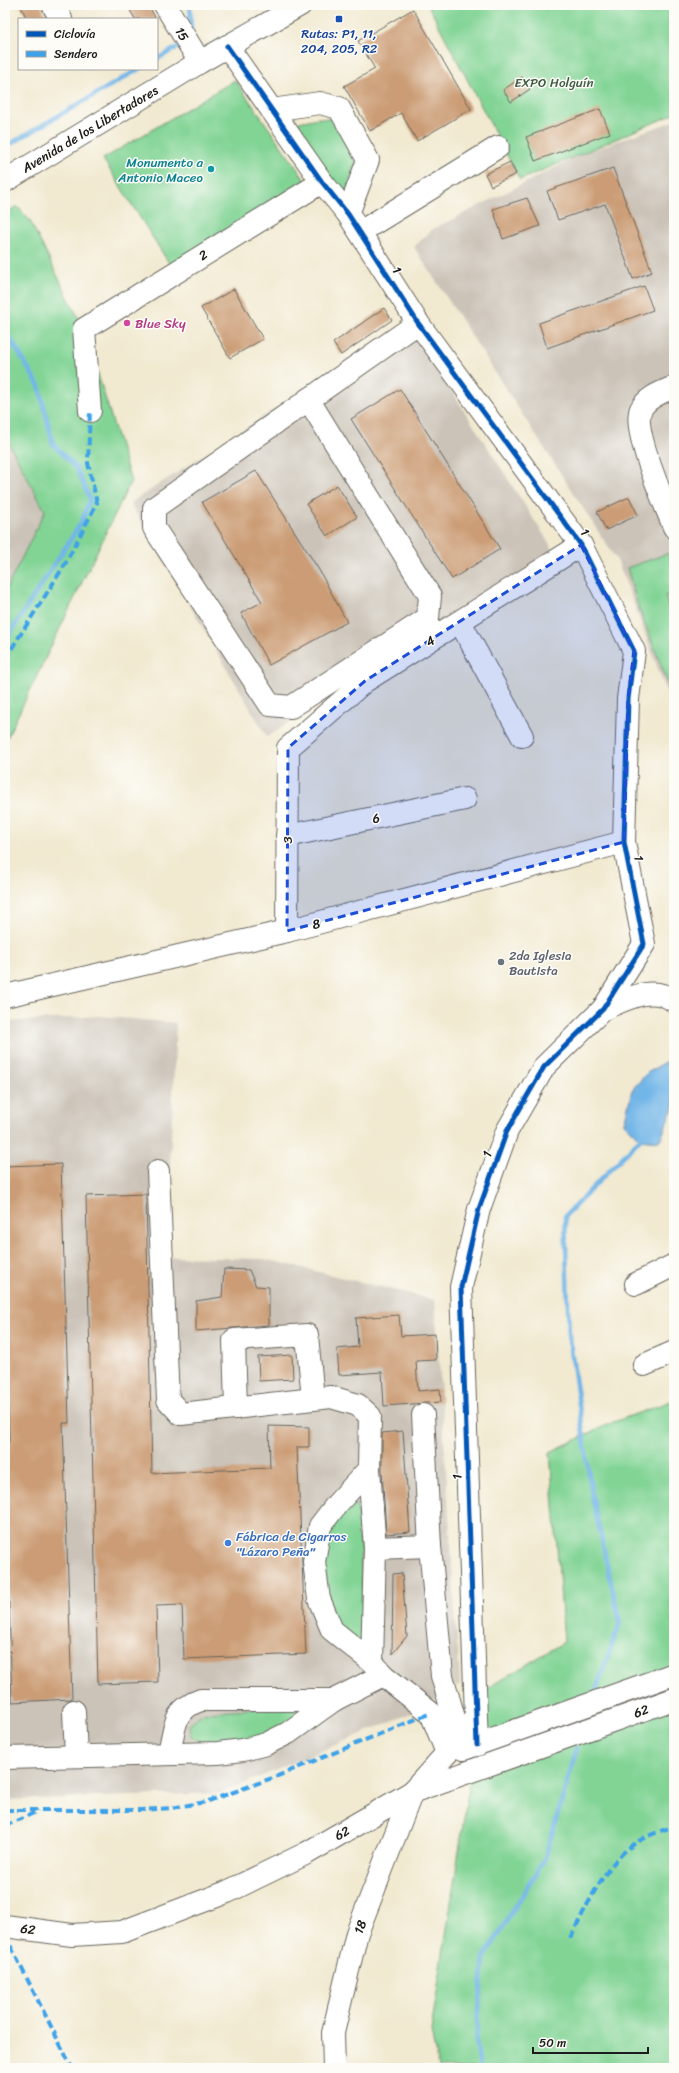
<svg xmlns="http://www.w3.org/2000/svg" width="679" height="2073" font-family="Sriracha,sans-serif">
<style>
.industrial{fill:#cbc3b8}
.green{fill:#82d495;stroke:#4f7858}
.water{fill:#72b6e8;stroke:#476982}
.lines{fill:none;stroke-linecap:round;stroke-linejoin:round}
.stream{stroke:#72b6e8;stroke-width:4.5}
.building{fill:#cb9c75}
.minor-casing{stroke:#67645b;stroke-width:24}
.major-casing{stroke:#67645b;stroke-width:24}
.minor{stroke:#fff;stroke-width:22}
.major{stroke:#fff;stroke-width:22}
.quiet{stroke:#3da2ea;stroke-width:4;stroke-dasharray:8 4;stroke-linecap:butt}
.cycleway-casing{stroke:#fdfcf7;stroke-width:8}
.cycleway{stroke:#0057b8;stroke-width:5}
.marked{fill:#1d4ed8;fill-opacity:0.2;stroke:#1d4ed8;stroke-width:3;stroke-dasharray:8 5;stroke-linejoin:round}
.transit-dot{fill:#1a4fb4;stroke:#fdfcf7;stroke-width:1.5}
.culture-dot{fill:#0f9aa8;stroke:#fdfcf7;stroke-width:1.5}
.hotel-dot{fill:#d1479c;stroke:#fdfcf7;stroke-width:1.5}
.worship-dot{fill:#6b7280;stroke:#fdfcf7;stroke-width:1.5}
.shop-dot{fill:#3f7fe0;stroke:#fdfcf7;stroke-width:1.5}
.labels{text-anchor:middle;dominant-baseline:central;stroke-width:3;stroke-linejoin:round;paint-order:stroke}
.transit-label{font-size:13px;fill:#164399;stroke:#fdfcf7}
.street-label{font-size:13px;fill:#1c1c1c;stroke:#fdfcf7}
.park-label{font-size:13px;fill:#405c46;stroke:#fdfcf7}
.culture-label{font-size:13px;fill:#0d838f;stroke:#fdfcf7;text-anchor:end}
.hotel-label{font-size:13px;fill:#b23c85;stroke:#fdfcf7;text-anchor:start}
.worship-label{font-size:13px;fill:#5b616d;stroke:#fdfcf7;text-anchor:start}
.shop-label{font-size:13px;fill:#366cbe;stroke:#fdfcf7;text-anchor:start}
</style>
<rect width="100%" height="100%" fill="#fdfcf7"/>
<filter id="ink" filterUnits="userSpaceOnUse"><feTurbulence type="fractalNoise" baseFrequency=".025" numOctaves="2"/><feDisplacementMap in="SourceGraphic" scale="8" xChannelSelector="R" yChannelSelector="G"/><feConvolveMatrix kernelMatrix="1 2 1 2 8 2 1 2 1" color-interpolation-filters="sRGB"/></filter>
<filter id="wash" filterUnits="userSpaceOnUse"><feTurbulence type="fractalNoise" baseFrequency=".012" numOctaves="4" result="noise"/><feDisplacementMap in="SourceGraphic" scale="16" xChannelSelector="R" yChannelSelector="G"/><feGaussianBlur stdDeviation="0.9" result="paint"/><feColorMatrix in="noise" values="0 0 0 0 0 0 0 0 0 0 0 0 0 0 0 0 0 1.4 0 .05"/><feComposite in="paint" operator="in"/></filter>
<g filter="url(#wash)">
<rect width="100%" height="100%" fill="#f1e9d0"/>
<g class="industrial">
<path d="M 674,121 L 674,712 L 618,562 L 414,247 L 433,229 L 584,153 Z"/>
<path d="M 408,323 L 556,554 L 267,737 L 130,503 Z"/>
<path d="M 5,436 L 45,511 L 5,592 Z"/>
<path d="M 100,1016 L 176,1023 L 166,1257 L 265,1259 L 435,1300 L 460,1685 L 411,1713 L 222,1793 L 5,1800 L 5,1022 Z"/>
</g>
<g class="green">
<path d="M 428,5 L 674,5 L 674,114 L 520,180 Z"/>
<path d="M 235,80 L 307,183 L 172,268 L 103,159 Z"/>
<path d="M 318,118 L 340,120 L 358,155 L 347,190 L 340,191 L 296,129 L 299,122 Z"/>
<path d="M 17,206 L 30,221 L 84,329 L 131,481 L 5,742 L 5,592 L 45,511 L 5,436 L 5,213 Z"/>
<path d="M 669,553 L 674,562 L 674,593 L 665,596 L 674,621 L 674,699 L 638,606 L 627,568 Z"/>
<path d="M 674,1400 L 674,2068 L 438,2068 L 431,2031 L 484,1690 L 564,1642 L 550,1452 L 611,1423 Z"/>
<path d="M 350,1504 L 355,1504 L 358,1509 L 365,1635 L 363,1638 L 357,1641 C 351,1637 338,1631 335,1624 C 327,1609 321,1552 327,1536 C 332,1523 341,1514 350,1504 Z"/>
<path d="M 320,1706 L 266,1737 L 205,1746 L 190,1735 L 189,1724 L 203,1713 L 229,1710 Z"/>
</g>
<path class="water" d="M 674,1057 L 674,1108 C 666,1118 667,1129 659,1141 L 640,1139 L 624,1123 L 632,1090 L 647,1073 Z"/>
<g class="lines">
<g class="stream">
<path d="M 190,5 L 191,29"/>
<path d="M 157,59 L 178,47"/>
<path d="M 5,147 L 139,69"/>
<path d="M 5,330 L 39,386 L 53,444 L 76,468 L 90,499 L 81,523 L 5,641"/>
<path d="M 596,1690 L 620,1623 L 592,1496 L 569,1335 L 565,1216 L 640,1139"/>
<path d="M 480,2068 L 476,2040 L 484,1958 L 545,1858 L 577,1748"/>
</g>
</g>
<g id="blocks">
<g class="building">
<path d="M 20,5 L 41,5 L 47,19 L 27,19 Z"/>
<path d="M 127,5 L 148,5 L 156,19 L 135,19 Z"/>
<path d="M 413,9 L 471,109 L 417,141 L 401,113 L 370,131 L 344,86 L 375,69 L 358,41 Z"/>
<path d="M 522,77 L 530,89 L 511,102 L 503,90 Z"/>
<path d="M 600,109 L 610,133 L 535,161 L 526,137 Z"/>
<path d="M 510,162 L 516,174 L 491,186 L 485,174 Z"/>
<path d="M 613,168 L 652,272 L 633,279 L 605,204 L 558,220 L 547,191 Z"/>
<path d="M 527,198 L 540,226 L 503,239 L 493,209 Z"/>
<path d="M 644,286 L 653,310 L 547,348 L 539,323 Z"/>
<path d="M 234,289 L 263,339 L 230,358 L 201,308 Z"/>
<path d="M 384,308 L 392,320 L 341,355 L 333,343 Z"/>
<path d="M 400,389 L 500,549 L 452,579 L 351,419 Z"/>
<path d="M 256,471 L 319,570 L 347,622 L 269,665 L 241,613 L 262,602 L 202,502 Z"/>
<path d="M 337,485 L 357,517 L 327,536 L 306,504 Z"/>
<path d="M 629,497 L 638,515 L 606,530 L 597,512 Z"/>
<path d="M 61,1164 L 69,1423 L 63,1423 L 72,1699 L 12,1702 L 5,1476 L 5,1442 L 9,1442 L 5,1303 L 5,1166 Z"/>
<path d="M 146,1194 L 152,1473 L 270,1468 L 269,1426 L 309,1427 L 309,1447 L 297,1447 L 306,1654 L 184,1659 L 182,1605 L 156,1606 L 158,1682 L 98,1684 L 86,1196 Z"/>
<path d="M 224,1269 L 249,1270 L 256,1286 L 269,1287 L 269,1325 L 196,1331 L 196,1301 L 222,1297 Z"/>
<path d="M 399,1315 L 401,1336 L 435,1334 L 436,1360 L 416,1361 L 418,1391 L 440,1389 L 441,1402 L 384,1406 L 382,1372 L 339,1375 L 337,1349 L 358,1347 L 356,1318 Z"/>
<path d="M 292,1355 L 293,1379 L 259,1381 L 258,1357 Z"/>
<path d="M 403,1431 L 410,1532 L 386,1534 L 382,1469 L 382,1433 Z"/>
<path d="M 402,1573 L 407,1636 L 392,1654 L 393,1574 Z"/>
</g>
</g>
</g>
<g filter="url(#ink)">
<use href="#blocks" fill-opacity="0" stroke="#67645b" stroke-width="1"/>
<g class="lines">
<defs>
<g id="minor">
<path d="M 53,5 L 61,19"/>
<path d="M 165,5 L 200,62"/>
<path d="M 227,46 L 322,182 L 348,214 L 418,323 L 581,545 L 634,651 L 628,699 L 624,842 L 644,944 L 603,1009 L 544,1067 L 507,1131 L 479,1209 L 461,1287 L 477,1745"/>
<path d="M 272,110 L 320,103 L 339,108 L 368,160 L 348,214"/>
<path d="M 360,232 L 498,147"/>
<path d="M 674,387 C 663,392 647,397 641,409 C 631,429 665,504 674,527"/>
<path d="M 308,399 L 430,596 L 428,618 L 291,707 L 270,705 L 154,528 L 154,508 L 418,323"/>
<path d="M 90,411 L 84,329 L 322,182"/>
<path d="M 460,622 L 522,736"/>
<path d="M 287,836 L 465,799"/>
<path d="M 287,931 L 288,748 L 365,681 L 581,545"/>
<path d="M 5,996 L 287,931 L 624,842"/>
<path d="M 603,1009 C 625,1000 652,984 674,1001"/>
<path d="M 158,1171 L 168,1400 L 181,1414 L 331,1397 L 358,1405 L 370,1416 L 369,1469 L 375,1548 L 372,1662 L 383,1675 L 431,1713 L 447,1753"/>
<path d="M 636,1284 L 674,1265"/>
<path d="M 644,1365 L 674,1352"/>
<path d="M 236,1408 L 234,1340 L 307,1335 L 313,1399"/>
<path d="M 423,1415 L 430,1546 L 442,1676 L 463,1749"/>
<path d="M 369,1469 L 337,1504 L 320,1526 L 314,1562 L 319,1599 L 332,1630 L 372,1662"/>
<path d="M 375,1548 L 430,1546"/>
<path d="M 74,1711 L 76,1756"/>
<path d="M 464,1749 L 674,1674"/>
<path d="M 169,1753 C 175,1727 173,1709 201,1700 L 334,1700"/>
<path d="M 5,1758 L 218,1753 L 243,1750 L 266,1744 L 288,1733 L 334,1700 L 383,1675"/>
<path d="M 5,1926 L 72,1935 L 122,1932 L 227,1892 L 307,1853 L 412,1792 L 674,1699"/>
<path d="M 334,2068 L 333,2033 L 357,1933 L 412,1792 L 447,1753"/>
</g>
<path id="major" d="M 5,181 L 200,62 L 300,5"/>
</defs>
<use href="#minor" class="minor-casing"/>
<use href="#major" class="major-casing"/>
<use href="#minor" class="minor"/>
<use href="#major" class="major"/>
<g class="quiet">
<path d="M 5,659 L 64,566 L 97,503 L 88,463 L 90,411"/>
<path d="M 5,1810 L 140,1810 L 171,1808 L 206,1802 L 275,1777 L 431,1713"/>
<path d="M 5,1826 L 38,1811"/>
<path d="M 5,1935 L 72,2068"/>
<path d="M 570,1938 C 588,1905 603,1866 634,1844 C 645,1836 661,1831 674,1826"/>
</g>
<defs>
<path id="cycleway" d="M 227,46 L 322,182 L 348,214 L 418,323 L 581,545 L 634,651 L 628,699 L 624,842 L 644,944 L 603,1009 L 544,1067 L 507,1131 L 479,1209 L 461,1287 L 477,1745"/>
</defs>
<use href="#cycleway" class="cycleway-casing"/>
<use href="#cycleway" class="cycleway"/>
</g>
</g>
<path class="marked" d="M 581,545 L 634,651 L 628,699 L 624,842 L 287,931 L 288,748 L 365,681 Z"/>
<rect class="transit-dot" x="335" y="15" width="8" height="8" rx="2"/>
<circle class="culture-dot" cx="211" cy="169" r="4"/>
<circle class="hotel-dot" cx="127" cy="323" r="4"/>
<circle class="worship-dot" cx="501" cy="962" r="4"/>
<circle class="shop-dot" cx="228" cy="1543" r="4"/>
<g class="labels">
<g class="transit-label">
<text x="339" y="33">Rutas: P1, 11,<tspan x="339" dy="15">204, 205, R2</tspan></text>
</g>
<g class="street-label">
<text transform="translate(182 34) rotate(59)">15</text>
<text transform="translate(90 129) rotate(-31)">Avenida de los Libertadores</text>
<text transform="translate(203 255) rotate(-32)">2</text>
<text transform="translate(397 270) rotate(58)">1</text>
<text transform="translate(585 532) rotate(54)">1</text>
<text transform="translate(430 641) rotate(-32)">4</text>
<text transform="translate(376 818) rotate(-12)">6</text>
<text transform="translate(287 840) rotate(-90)">3</text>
<text transform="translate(639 858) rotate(79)">1</text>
<text transform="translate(316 924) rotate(-15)">8</text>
<text transform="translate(487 1154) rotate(-70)">1</text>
<text transform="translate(457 1477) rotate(-92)">1</text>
<text transform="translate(641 1711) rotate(-19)">62</text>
<text transform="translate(342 1833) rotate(-30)">62</text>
<text transform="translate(360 1927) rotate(-71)">18</text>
<text transform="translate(28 1929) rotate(8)">62</text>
</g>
<g class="park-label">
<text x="554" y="82">EXPO Holguín</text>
</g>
<g class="culture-label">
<text x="203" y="162">Monumento a<tspan x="203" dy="15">Antonio Maceo</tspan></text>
</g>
<g class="hotel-label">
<text x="135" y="323">Blue Sky</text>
</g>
<g class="worship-label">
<text x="509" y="955">2da Iglesia<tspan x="509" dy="15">Bautista</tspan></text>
</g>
<g class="shop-label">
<text x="236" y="1536">Fábrica de Cigarros<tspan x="236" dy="15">"Lázaro Peña"</tspan></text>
</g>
</g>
<rect width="679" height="2073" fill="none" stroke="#fdfcf7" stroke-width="20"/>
<rect x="18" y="18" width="140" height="52" fill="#fdfcf7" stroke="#a3a29f"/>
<rect x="26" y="31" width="20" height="6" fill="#0057b8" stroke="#a3a29f"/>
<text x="54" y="38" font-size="12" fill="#1c1c1c">Ciclovía</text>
<rect x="26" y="51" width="20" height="6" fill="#3da2ea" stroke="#a3a29f"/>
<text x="54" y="58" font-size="12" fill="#1c1c1c">Sendero</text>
<path d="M533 2047v6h115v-6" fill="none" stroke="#1c1c1c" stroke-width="2"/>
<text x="539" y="2047" font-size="12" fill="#1c1c1c" stroke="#fdfcf7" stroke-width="3" paint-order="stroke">50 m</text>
</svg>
